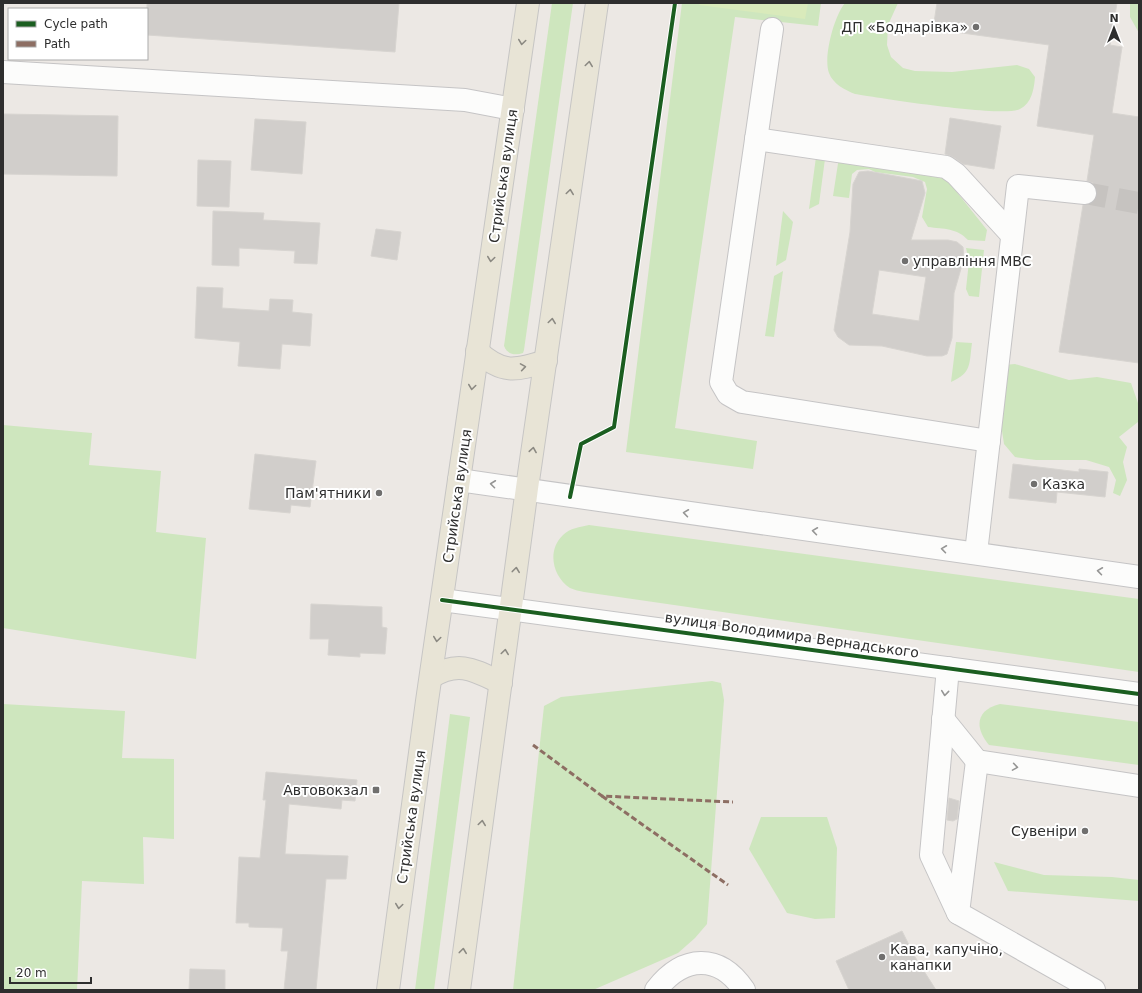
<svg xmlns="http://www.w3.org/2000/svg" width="1142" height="993" font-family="'DejaVu Sans',sans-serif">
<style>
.green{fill:#cee6be}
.pitch{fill:#d9eabb}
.building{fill:#d1cecb;stroke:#d7d4d0;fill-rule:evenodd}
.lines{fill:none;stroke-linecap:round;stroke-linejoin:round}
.minor-tunnel{stroke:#c6c3c0;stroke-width:22;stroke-dasharray:22 11;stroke-linecap:butt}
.minor-casing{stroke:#c5c4c5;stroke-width:24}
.major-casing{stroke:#c6c5c4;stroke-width:24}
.minor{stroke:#fcfcfb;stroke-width:22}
.major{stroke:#e8e4d6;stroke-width:22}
.quiet{stroke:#8d6e63;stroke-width:3;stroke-dasharray:6 3;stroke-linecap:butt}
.cycleway-casing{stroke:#fff;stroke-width:6}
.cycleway{stroke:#1b5e20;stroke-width:4}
.oneway{stroke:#8b8982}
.oneway2{stroke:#959594}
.poi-dot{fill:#706f6e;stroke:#fff;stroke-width:1.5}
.labels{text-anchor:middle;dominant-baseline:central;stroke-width:4;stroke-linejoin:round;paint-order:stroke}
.poi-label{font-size:14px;fill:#2e2e2e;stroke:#fff;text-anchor:end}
.street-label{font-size:14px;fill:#2e2e2e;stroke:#fff}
</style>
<rect width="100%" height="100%" fill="#ece8e4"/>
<g class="green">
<path d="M 552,3 L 573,3 L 524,350 L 523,353 C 515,356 507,354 504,346 Z"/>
<path d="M 682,3 L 821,3 L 818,26 L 735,17 L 675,428 L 757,441 L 753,469 L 626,452 Z"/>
<path d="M 845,3 L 898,3 L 888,25 L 887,45 L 891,57 L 903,68 L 915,71 L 952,72 L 1017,65 L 1029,69 L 1035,77 C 1034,89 1032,103 1020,109 C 1004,118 880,98 855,94 C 845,90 833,84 829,73 C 823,58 834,16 845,3 Z"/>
<path d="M 1130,3 L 1139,3 L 1139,33 L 1130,17 Z"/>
<path d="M 816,157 L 825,159 L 819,204 L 809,209 Z"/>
<path d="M 839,157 L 940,171 L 987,230 L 985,241 L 968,240 C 957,228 944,229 928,227 L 922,217 L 927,189 L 925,182 L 913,177 L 875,172 L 869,169 L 857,170 L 852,174 L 849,198 L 833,196 Z"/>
<path d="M 783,211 L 793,222 L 786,260 L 776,266 Z"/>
<path d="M 966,248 L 984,250 L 979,297 L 969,296 L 966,289 L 969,261 Z"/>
<path d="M 783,271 L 774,337 L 765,336 L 774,276 Z"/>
<path d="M 956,342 L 972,343 C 969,364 972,373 951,382 Z"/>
<path d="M 1015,364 L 1069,380 L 1097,377 L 1131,383 L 1139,406 L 1138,422 L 1119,437 L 1127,447 L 1123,462 L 1127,480 L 1120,496 L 1113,493 L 1116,480 L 1109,467 L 1086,460 L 1036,460 L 1015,457 L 1004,444 L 1001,424 L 1004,365 Z"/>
<path d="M 3,425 L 92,433 L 89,465 L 161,471 L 156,532 L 206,538 L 196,659 L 3,628 Z"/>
<path d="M 589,525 L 1139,599 L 1139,672 L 584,592 C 580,591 574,590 570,588 C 552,576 547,550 563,535 C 570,528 580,527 589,525 Z"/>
<path d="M 712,681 L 721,683 L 724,700 L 707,924 L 695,938 L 678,953 L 593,990 L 513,990 L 544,706 L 561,697 Z"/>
<path d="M 3,704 L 125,711 L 122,758 L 174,759 L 174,839 L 143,837 L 144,884 L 82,881 L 77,990 L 3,990 Z"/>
<path d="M 1000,704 L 1139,722 L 1139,765 L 989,745 C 974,727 976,710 1000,704 Z"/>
<path d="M 450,714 L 470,717 L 434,990 L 415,990 Z"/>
<path d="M 761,817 L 827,817 L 837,848 L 835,918 L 815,919 L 787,913 L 749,849 Z"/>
<path d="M 994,862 L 1044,875 L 1112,877 L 1139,880 L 1139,901 L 1008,891 Z"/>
</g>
<path class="pitch" d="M 700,3 L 808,3 L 805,19 L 699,5 Z"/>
<g class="building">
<path d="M 147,3 L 399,3 L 395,52 L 147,35 Z"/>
<path d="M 937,3 L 1117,3 L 1110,45 L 1122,47 L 1112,113 L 1139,117 L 1139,363 L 1059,352 L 1083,205 L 1090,204 L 1095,200 L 1097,194 L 1096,188 L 1093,183 L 1087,181 L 1094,135 L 1037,126 L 1049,45 L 933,29 Z"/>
<path d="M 3,114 L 118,116 L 117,176 L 3,174 Z"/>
<path d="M 950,118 L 1001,126 L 994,169 L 963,164 L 953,157 L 945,154 Z"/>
<path d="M 255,119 L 306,122 L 302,174 L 251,170 Z"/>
<path d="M 198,160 L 231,161 L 229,207 L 197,206 Z"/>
<path d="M 868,171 L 922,181 L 925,193 L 911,240 L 948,240 L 957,242 L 963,247 L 964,258 L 954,293 L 952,338 L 947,354 L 942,356 L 927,356 L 882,346 L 849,345 L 838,337 L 834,330 L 850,232 L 853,184 L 859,172 ZM 879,270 L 926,277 L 919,321 L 872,314 Z"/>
<path d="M 213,211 L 264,213 L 263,220 L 320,223 L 317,264 L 294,263 L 295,251 L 239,248 L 239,266 L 212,265 Z"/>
<path d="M 376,229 L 401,232 L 397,260 L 371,256 Z"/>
<path d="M 197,287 L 223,288 L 222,308 L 269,311 L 270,299 L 293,300 L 292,312 L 312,314 L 310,346 L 282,344 L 280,369 L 238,366 L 240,342 L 195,338 Z"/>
<path d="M 255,454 L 316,461 L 310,507 L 291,505 L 290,513 L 249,509 Z"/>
<path d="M 1013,464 L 1079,472 L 1079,469 L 1108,472 L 1105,497 L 1057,492 L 1056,503 L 1009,498 Z"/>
<path d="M 311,604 L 382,607 L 382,627 L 387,628 L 385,654 L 360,653 L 360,657 L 328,655 L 329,639 L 310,639 Z"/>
<path d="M 266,772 L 357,780 L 355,801 L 342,800 L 341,809 L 289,804 L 285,854 L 348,856 L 346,879 L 326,879 L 316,990 L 284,990 L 288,951 L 281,951 L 283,928 L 249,927 L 249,923 L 236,923 L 239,857 L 260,858 L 266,800 L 263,800 Z"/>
<path d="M 949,798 L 959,801 L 957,819 L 953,821 L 947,820 Z"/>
<path d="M 902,931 L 915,957 L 936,990 L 849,990 L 836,961 Z"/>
<path d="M 190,969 L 225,970 L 225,990 L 189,990 Z"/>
</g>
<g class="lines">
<path class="minor-tunnel" d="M 1085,193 L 1139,203"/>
<defs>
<g id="minor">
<path d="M 772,29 L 721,382 L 728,394 L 742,402 L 989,441"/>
<path d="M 3,72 L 465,100 L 513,109"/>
<path d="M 756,139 L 946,167 L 956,174 L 1012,235"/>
<path d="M 459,480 L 1139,577"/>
<path d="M 976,553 L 1018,186 L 1085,193"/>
<path d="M 442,600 L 1139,694"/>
<path d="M 948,668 L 931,855 L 958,913 L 1094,990"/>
<path d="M 943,719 L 977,761 L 1139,786"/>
<path d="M 958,913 L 977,761"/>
<path d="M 656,990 C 683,955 719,953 744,990"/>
</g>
<g id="major">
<path d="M 477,351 C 502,374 515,371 546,361"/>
<path d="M 431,677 C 459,660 474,670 501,683"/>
<path d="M 388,990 L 427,701 L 528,3"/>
<path d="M 459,990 L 527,488 L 597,3"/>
</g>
</defs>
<use href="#minor" class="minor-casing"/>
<use href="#major" class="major-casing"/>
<use href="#minor" class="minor"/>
<use href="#major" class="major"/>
<g class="quiet">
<path d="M 533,745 L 602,796 L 733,802"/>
<path d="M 602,796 L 728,885"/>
</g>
<defs>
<g id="cycleway">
<path d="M 570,497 L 581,444 L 614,427 L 675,3"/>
<path d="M 442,600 L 1139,694"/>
</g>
</defs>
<use href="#cycleway" class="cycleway-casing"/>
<use href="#cycleway" class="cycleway"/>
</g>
<defs><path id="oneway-chevron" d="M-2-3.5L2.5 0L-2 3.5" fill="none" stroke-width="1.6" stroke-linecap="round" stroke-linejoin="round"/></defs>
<g class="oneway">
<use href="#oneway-chevron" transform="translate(522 42) rotate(98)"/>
<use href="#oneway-chevron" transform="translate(589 64) rotate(-82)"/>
<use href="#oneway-chevron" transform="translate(570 192) rotate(-82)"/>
<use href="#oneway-chevron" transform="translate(491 259) rotate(98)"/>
<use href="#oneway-chevron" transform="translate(552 321) rotate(-82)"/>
<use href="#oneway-chevron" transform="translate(523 367) rotate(-9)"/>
<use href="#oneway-chevron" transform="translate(472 387) rotate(98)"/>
<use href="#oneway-chevron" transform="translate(533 450) rotate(-81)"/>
<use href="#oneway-chevron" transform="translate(516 570) rotate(-83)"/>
<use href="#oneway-chevron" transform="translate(437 639) rotate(98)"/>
<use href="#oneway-chevron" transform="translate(505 652) rotate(-82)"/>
<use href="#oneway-chevron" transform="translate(482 823) rotate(-82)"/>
<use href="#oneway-chevron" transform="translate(399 906) rotate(98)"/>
<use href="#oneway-chevron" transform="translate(463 951) rotate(-83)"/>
</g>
<g class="oneway2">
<use href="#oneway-chevron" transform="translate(493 484) rotate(-173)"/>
<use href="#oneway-chevron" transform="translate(686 513) rotate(-172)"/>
<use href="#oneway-chevron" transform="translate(815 531) rotate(-172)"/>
<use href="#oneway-chevron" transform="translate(944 549) rotate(-172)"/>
<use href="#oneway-chevron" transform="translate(1100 571) rotate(-172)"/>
<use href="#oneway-chevron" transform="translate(945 693) rotate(96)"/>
<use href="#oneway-chevron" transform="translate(1015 767) rotate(9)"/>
</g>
<g class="poi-dot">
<circle cx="976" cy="27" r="4"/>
<circle cx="905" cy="261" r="4"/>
<circle cx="1034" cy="484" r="4"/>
<circle cx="379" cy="493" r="4"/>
<rect x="372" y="786" width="8" height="8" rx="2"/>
<circle cx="1085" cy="831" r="4"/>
<circle cx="882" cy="957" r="4"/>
</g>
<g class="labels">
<g class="poi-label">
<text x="968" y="27">ДП «Боднарівка»</text>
<text x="913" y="261" text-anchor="start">управління МВС</text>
<text x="1042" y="484" text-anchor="start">Казка</text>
<text x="371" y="493">Пам'ятники</text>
<text x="368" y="790">Автовокзал</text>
<text x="1077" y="831">Сувеніри</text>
<text x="890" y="949" text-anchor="start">Кава, капучіно,<tspan x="890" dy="16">канапки</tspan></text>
</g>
<g class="street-label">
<text transform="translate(503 176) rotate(-82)">Стрийська вулиця</text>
<text transform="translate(457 496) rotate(-82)">Стрийська вулиця</text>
<text transform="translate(792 635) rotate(8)">вулиця Володимира Вернадського</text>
<text transform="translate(411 817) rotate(-82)">Стрийська вулиця</text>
</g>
</g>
<rect width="1142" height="993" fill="none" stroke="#2e2e2e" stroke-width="8"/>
<rect x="8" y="8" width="140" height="52" fill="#ffffff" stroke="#ababab"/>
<rect x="16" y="21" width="20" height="6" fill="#1b5e20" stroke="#ababab"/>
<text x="44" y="28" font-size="12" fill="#2e2e2e">Cycle path</text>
<rect x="16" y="41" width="20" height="6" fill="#8d6e63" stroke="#ababab"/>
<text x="44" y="48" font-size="12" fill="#2e2e2e">Path</text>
<g transform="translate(1114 28)" stroke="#ffffff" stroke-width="3" paint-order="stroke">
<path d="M0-3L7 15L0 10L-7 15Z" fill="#2e2e2e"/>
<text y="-6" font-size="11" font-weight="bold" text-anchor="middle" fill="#2e2e2e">N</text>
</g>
<path d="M10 977v6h81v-6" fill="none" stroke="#2e2e2e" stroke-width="2"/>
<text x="16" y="977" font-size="12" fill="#2e2e2e" stroke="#ffffff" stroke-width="3" paint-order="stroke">20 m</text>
</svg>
